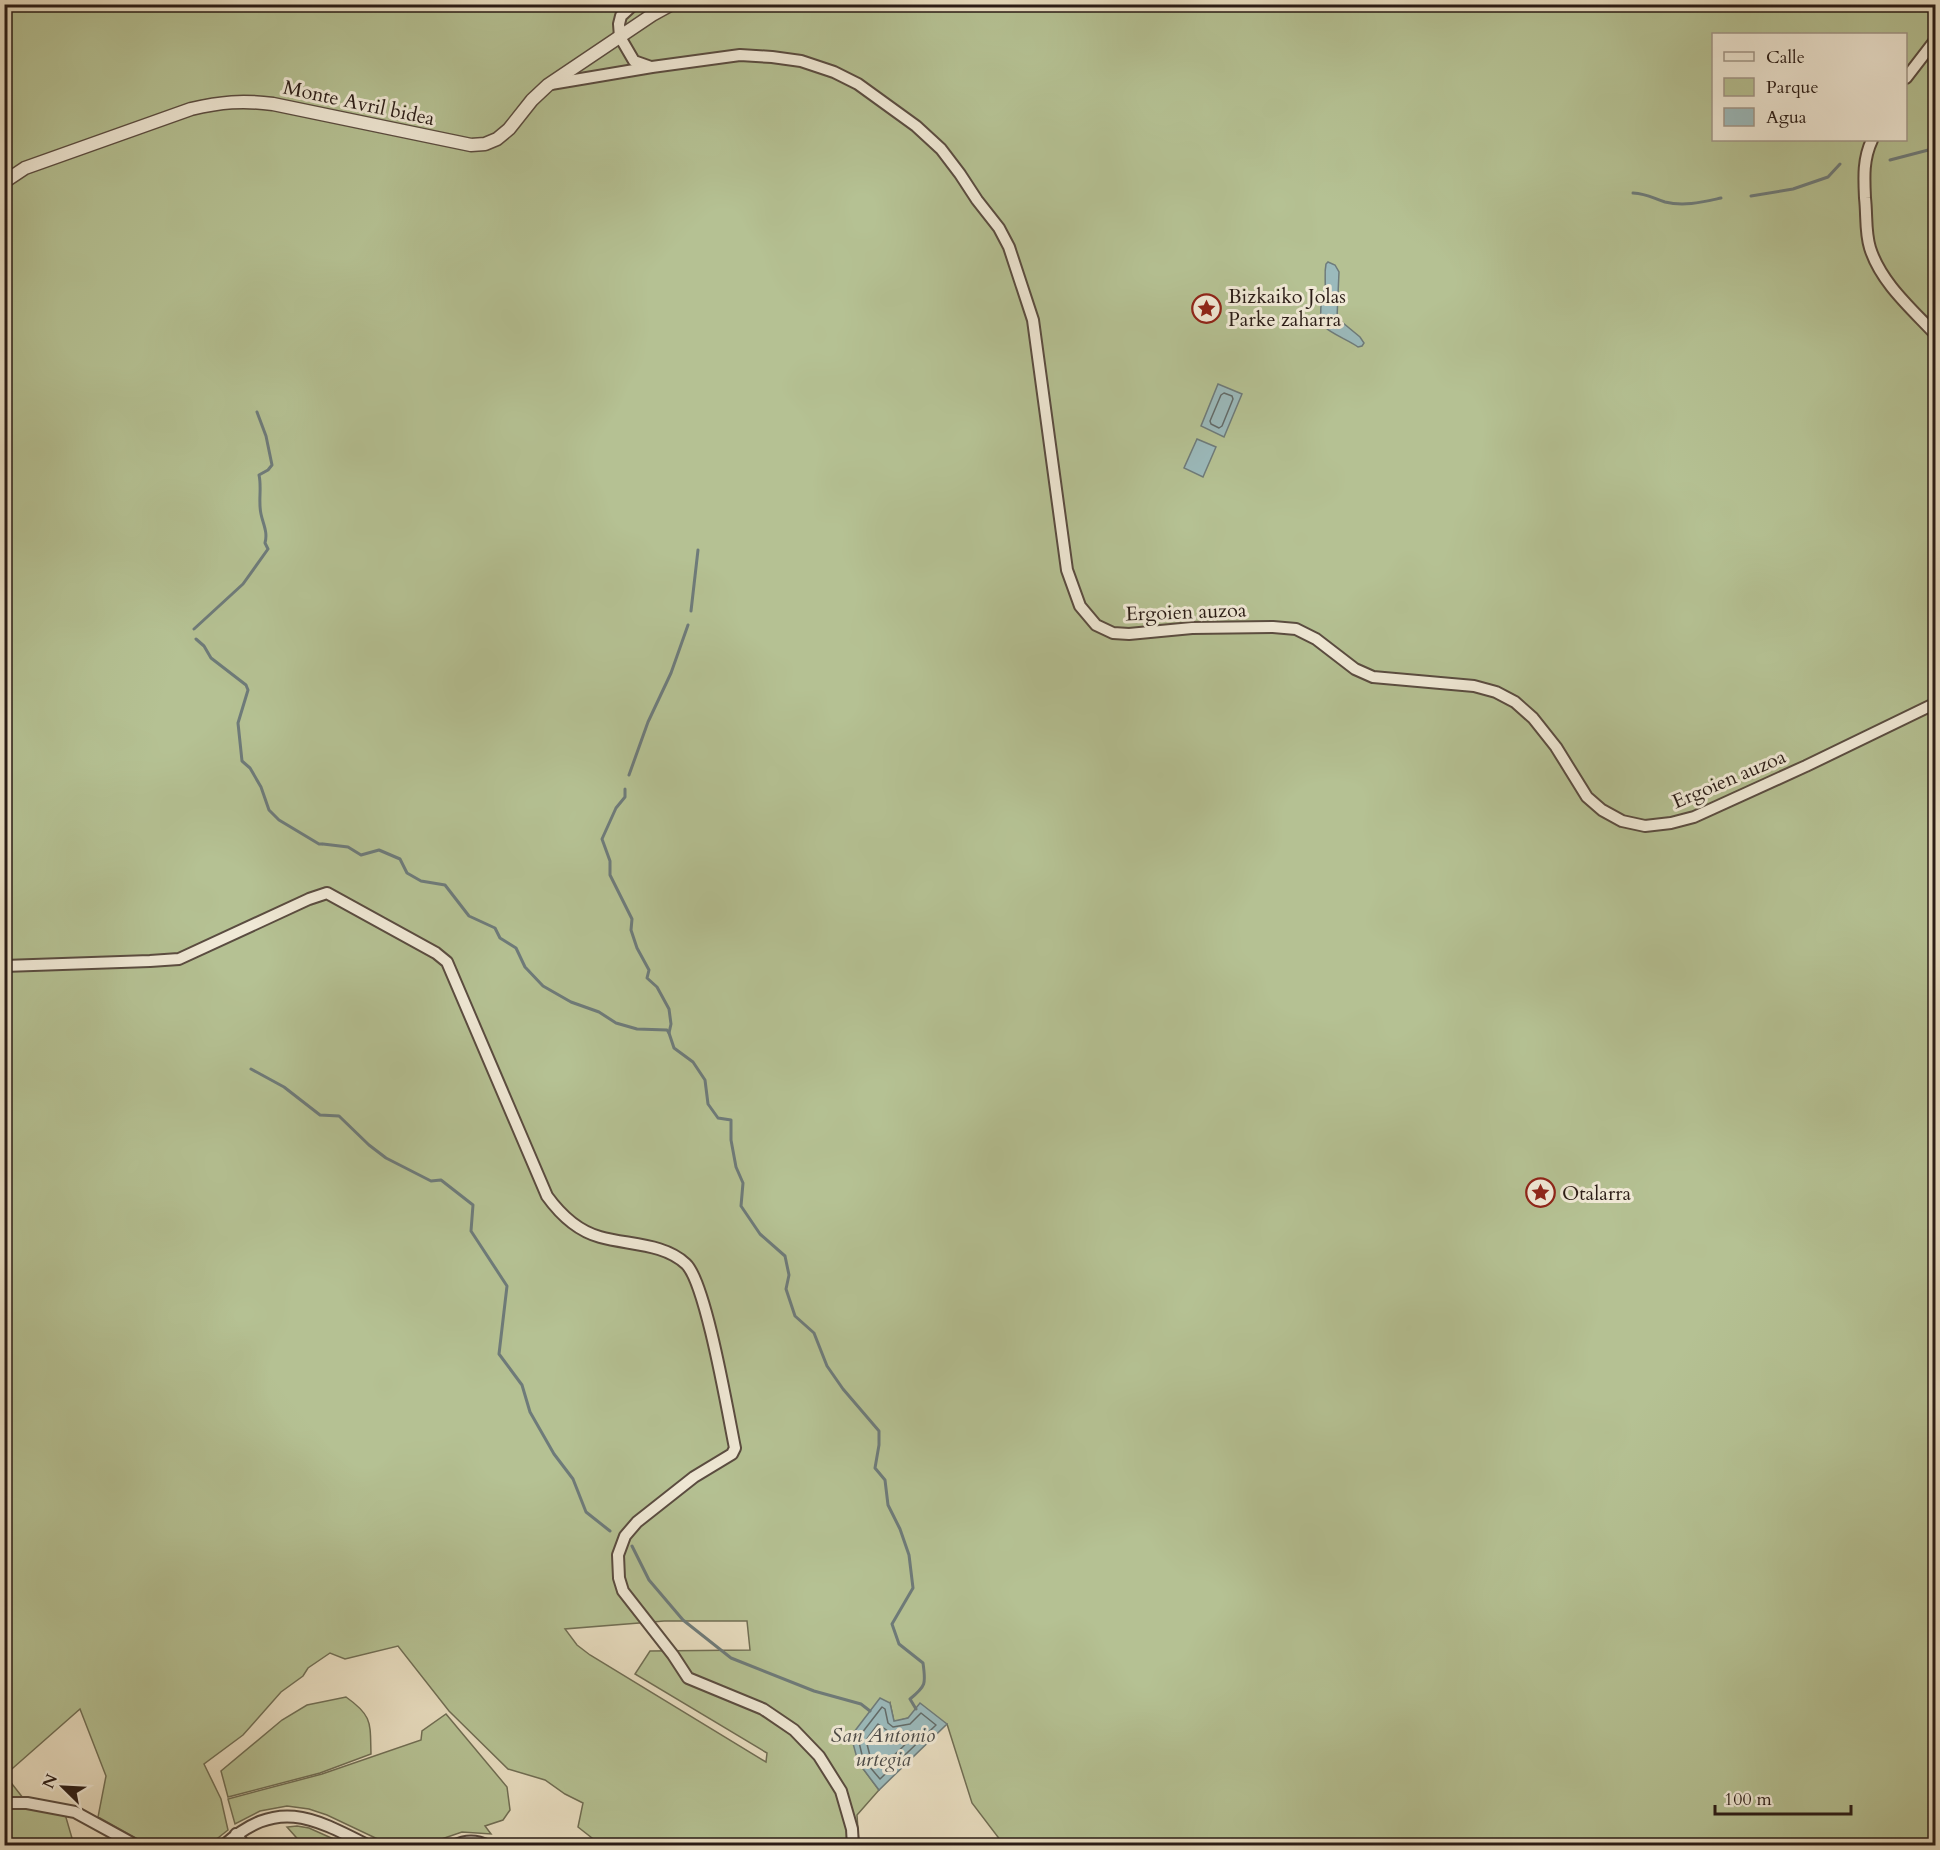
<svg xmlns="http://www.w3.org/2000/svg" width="1940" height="1850" font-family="Cardo,serif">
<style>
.green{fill:#b5c193;stroke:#706e54;stroke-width:1.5;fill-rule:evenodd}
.water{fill:#9bbabc;stroke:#6e7b7a;stroke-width:1.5}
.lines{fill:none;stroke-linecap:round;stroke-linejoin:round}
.shore{stroke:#626b69;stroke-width:1.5}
.stream{stroke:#6e7b7a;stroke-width:3}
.minor-casing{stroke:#5a4c40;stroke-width:14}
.tertiary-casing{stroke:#5a4c40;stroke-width:15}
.minor{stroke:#f0e9d6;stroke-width:10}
.tertiary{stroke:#f0e9d6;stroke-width:12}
.labels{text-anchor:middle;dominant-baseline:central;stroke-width:6;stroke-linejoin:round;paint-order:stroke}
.street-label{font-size:20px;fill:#2a1c16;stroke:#f0e9d6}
.poi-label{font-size:20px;fill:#2a1c16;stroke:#f0e9d6;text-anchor:start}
.water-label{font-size:21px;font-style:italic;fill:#4c4b48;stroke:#f0e9d6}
</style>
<rect width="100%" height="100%" fill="#e8ddc0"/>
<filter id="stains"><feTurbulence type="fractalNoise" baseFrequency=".00333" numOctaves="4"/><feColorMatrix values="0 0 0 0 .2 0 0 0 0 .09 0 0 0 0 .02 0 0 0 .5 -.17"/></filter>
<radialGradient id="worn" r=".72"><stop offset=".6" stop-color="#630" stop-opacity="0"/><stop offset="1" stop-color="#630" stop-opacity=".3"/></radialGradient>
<g class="green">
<path d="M 1776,4 L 1781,10 L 1792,4 L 1935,5 L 1935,1845 L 1004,1845 L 972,1803 L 947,1724 L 908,1718 L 894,1722 L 890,1703 L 858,1762 L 879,1790 L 857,1815 L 859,1845 L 601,1845 L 578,1827 L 583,1803 L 565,1794 L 545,1780 L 508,1769 L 449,1711 L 398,1646 L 345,1659 L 330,1653 L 308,1668 L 303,1676 L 281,1692 L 243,1735 L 204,1764 L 221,1799 L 228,1830 L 209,1845 L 148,1845 L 98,1817 L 106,1776 L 80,1709 L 5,1775 L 27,1803 L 65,1814 L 74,1845 L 5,1846 L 5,5 ZM 1714,34 L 1906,34 L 1906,140 L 1714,140 ZM 664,1621 L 747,1621 L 750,1650 L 650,1651 L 635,1674 L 767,1753 L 766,1762 L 590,1655 L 577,1645 L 565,1629 Z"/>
<path d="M 346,1697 C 373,1716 370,1723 371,1754 L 320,1773 L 228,1797 L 221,1771 L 282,1720 L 307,1705 Z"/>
<path d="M 446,1714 L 507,1787 L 510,1810 L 503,1820 L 485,1826 L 491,1834 L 462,1832 L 424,1845 L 397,1845 L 386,1843 L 327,1815 L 309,1809 L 287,1806 L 260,1811 L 235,1824 L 228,1799 L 322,1774 L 421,1740 L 422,1731 Z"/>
<path d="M 297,1826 L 309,1828 L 347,1845 L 303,1845 L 287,1827 Z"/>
</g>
<g class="water">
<path d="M 1328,262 L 1335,265 L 1339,272 L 1337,318 L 1360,337 L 1364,343 L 1362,346 L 1358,347 C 1350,341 1330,333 1325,327 C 1317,316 1322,299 1325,288 C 1326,280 1324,274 1326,264 Z"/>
<path d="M 1218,384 L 1242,394 L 1224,437 L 1201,426 Z"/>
<path d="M 1197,439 L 1216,447 L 1203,477 L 1184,468 Z"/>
<path d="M 880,1698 L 890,1703 L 894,1721 L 908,1718 L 920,1703 L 947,1724 L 879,1790 L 858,1762 L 851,1736 Z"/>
</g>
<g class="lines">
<g class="shore">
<path d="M 1224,393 L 1232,396 L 1233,399 L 1222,426 L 1219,428 L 1211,424 L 1210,421 L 1221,395 Z"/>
<path d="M 882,1707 L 885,1709 L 888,1723 L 893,1727 L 910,1724 L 921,1713 L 936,1725 L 880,1779 L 863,1759 L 858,1738 Z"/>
<path d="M 878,1724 L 892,1734 L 913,1731 L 916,1734 L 881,1768 L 870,1756 L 866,1740 Z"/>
</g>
<g class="stream">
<path d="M 1890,160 L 1936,148"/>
<path d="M 1633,193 C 1648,194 1652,198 1665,202 C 1684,207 1703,202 1721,198"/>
<path d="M 1751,196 L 1793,189 L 1828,177 L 1840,164"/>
<path d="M 691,611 L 698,550"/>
<path d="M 194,629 L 243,584 L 268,549 L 265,543 C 268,532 263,524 261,514 C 258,501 262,488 259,475 L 268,470 L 272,465 L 266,436 L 257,412"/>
<path d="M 196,639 L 204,646 L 211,658 L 246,685 L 248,690 L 238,723 L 242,761 L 250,768 L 261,787 L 269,810 L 279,820 L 319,844 L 322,844"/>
<path d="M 629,775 L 648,722 L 671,673 L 688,625"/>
<path d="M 625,789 L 625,797 L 616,808 L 602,839 L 610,861 L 610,875 L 632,919 L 631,930 L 637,948 L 649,970 L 647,978 L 657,987 L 669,1009 L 671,1024 L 669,1033 L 674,1048 L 693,1062 L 705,1080 L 708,1104 L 718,1118 L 731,1120 L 731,1140 L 736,1167 L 743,1183 L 741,1206 L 760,1234 L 785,1256 L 789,1275 L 786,1289 L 795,1316 L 814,1333 L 827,1366 L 843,1389 L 879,1431 L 879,1445 L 875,1468 L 885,1480 L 888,1505 L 900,1529 L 909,1555 L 913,1588 L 892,1624 L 899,1644 L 923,1663 C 926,1684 926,1686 910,1699 L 916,1709"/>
<path d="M 323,844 L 348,847 L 361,855 L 379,850 L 400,859 L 407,873 L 421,881 L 445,885 L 469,916 L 495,928 L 500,938 L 516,948 L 525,967 L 543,986 L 571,1002 L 599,1012 L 616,1023 L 637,1029 L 667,1030 L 669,1033"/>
<path d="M 251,1069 L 284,1087 L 320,1115 L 339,1116 L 369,1145 L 386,1158 L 431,1181 L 441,1180 L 473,1205 L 471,1231 L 507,1286 L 499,1354 L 522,1385 L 530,1412 L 554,1454 L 573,1479 L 586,1512 L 610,1531"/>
<path d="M 632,1546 L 649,1580 L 683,1620 L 731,1658 L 814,1691 L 861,1704 L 870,1711"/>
</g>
<defs>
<g id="minor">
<path d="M 634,4 L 621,16 L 619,24 L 620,37 L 634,61 L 651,67"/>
<path d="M 1906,78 L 1936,39"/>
<path d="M 551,84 L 652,67 L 740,55 L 772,57 L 801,61 L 834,72 L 858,84 L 916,126 L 941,149 L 960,174 L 977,200 L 999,228 L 1009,247 L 1033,320 L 1067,570 L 1080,606 L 1096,625 L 1113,633 L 1129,634 L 1192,628 L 1273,627 L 1296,629 L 1316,639 L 1355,669 L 1373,677 L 1474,686 L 1496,692 L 1515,702 L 1533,718 L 1556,747 L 1587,797 L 1602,810 L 1622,821 L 1645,826 L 1671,823 L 1694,817 L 1806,766 L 1936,703"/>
<path d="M 1872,140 C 1863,159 1864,177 1865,198 C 1867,215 1865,232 1870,248 C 1881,283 1912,309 1936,335"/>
<path d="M 4,966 L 150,961 L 179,959 L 309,899 L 327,893 L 436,953 L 447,962 L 547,1196 C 560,1214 578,1231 600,1237 C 628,1245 664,1243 686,1264 C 706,1283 728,1414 735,1448 L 732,1454 L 694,1477 L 637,1522 L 625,1536 L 618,1555 L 619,1578 L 623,1591 L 673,1655 L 688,1678 L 763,1709 L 794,1730 L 819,1756 L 841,1791 L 852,1829 L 853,1846"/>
<path d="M 4,1803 L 27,1803 L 75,1812 L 137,1846"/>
<path d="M 236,1834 L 245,1846"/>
<path d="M 223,1846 C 277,1798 311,1816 369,1846"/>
<path d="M 453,1846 C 466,1840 476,1840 489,1846"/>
</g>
<path id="tertiary" d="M 4,182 L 25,168 L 191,109 C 221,102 242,100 273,104 L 471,145 L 485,144 L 497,139 L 509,129 L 532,100 L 548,85 L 652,15 L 672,4"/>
</defs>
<use href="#minor" class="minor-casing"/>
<use href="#tertiary" class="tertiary-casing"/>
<use href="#minor" class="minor"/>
<use href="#tertiary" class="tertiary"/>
</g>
<defs>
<symbol id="sight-ring" viewBox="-11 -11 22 22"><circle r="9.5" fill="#f0e9d6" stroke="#8f2418" stroke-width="1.5"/><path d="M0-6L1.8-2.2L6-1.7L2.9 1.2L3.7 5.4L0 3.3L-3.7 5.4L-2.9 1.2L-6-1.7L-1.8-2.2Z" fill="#8f2418"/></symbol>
</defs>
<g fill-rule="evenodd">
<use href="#sight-ring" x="1190" y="292" width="33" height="33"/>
<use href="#sight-ring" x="1524" y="1176" width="33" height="33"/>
</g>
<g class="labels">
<g class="street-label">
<text transform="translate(359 103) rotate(12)">Monte Avril bidea</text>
<text transform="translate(1186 612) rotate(-2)">Ergoien auzoa</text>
<text transform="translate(1729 779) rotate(-23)">Ergoien auzoa</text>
</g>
<g class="poi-label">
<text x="1228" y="296">Bizkaiko Jolas<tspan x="1228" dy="23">Parke zaharra</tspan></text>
<text x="1562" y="1193">Otalarra</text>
</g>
<g class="water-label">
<text x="883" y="1735">San Antonio<tspan x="883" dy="24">urtegia</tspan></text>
</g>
</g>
<rect width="1940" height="1850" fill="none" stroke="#e8ddc0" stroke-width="24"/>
<rect x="6" y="6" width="1928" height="1838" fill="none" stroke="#2a1c16" stroke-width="3"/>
<rect x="12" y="12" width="1916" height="1826" fill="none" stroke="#2a1c16" stroke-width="1.5"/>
<rect x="1712" y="33" width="195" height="108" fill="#f0e9d6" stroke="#a19789" stroke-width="1.5"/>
<rect x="1724" y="52" width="30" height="9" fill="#f0e9d6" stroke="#a19789" stroke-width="1.5"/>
<text x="1766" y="63" font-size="18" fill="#2a1c16">Calle</text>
<rect x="1724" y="78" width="30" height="18" fill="#b5c193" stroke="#a19789" stroke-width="1.5"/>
<text x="1766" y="93" font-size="18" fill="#2a1c16">Parque</text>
<rect x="1724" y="108" width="30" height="18" fill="#9bbabc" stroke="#a19789" stroke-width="1.5"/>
<text x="1766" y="123" font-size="18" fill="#2a1c16">Agua</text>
<g transform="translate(63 1787) rotate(294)" stroke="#f0e9d6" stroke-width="4.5" paint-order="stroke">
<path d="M0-4.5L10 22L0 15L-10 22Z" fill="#2a1c16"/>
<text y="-9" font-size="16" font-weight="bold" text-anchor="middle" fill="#2a1c16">N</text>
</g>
<path d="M1715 1805v9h136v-9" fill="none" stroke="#2a1c16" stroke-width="3"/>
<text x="1724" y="1805" font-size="18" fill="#2a1c16" stroke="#f0e9d6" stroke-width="4.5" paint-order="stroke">100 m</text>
<rect width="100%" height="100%" filter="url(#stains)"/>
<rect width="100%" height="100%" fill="url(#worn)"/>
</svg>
